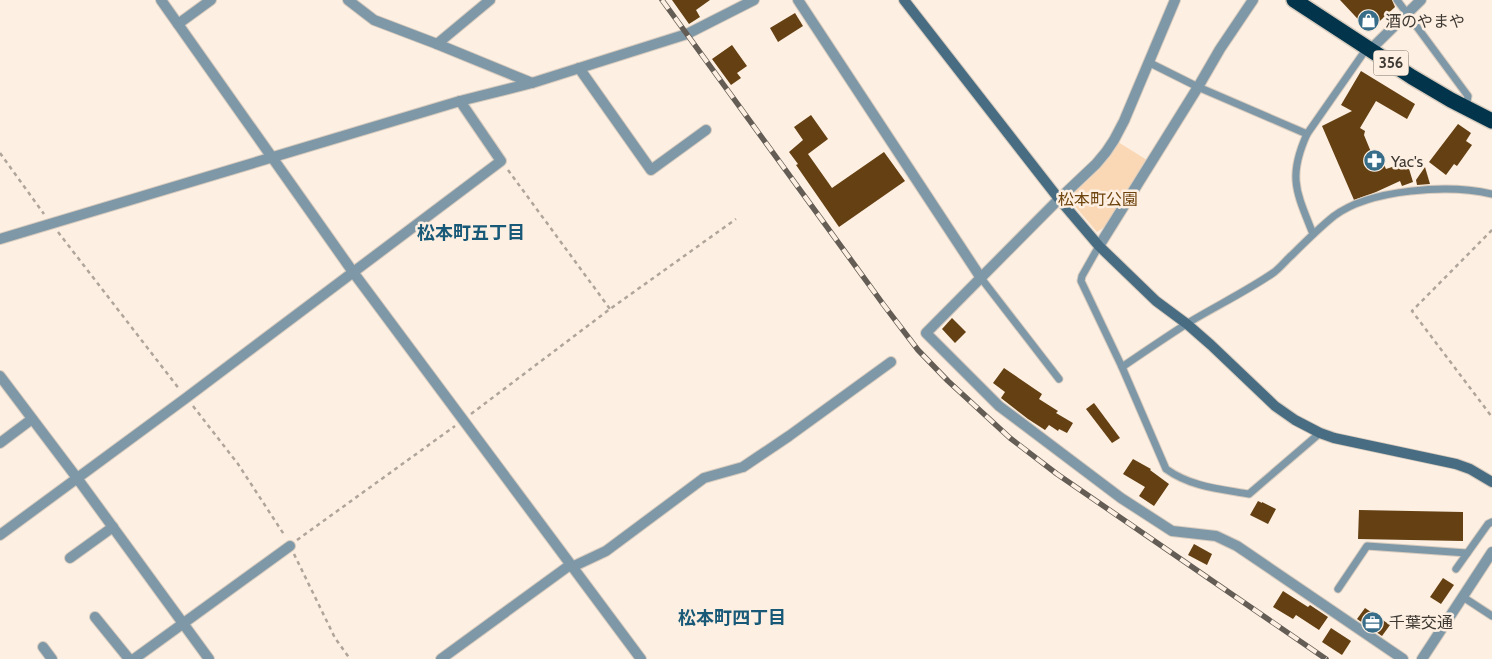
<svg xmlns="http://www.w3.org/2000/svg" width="1492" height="659" font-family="Cabin,'Noto Sans JP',sans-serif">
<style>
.green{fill:#fbd8b5}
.building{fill:#654012}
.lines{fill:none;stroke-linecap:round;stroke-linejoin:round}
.lane-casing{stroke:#d7cbbe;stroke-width:9}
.street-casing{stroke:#d7cbbe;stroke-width:12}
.secondary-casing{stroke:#d7cbbe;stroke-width:12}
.highway-casing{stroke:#d7cbbe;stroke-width:18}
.path{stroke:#b0a59b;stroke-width:2.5;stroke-dasharray:4 4;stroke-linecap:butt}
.lane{stroke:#7f98a7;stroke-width:7}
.street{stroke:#7f98a7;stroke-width:10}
.secondary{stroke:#486d82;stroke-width:10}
.highway{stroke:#02354b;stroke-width:15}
.rail-casing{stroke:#645d55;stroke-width:5.5}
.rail{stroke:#fdefe1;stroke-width:4;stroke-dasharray:11;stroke-linecap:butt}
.labels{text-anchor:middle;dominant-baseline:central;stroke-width:5;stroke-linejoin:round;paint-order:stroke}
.shield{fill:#fdefe1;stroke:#787068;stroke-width:1}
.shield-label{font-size:15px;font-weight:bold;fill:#3f3a34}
.poi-label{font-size:16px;fill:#3f3a34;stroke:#fdefe1;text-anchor:start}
.park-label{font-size:16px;fill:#6e440e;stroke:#fdefe1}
.neighbourhood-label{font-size:18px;font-weight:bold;fill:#195978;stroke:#fdefe1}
</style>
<rect width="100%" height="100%" fill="#fdefe1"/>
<path class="green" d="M 1118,142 L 1147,160 L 1110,223 L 1097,232 L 1068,198 L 1100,167 Z"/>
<g class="building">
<path d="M 672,0 L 710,0 L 696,10 L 700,17 L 689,24 Z"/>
<path d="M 1340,0 L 1392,0 L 1395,7 L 1369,31 Z"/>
<path d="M 795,13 L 803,26 L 778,42 L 770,28 Z"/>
<path d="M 732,45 L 747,66 L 737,73 L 741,78 L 731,85 L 712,59 Z"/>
<path d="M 1361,71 L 1415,104 L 1407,119 L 1376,101 L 1360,128 L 1365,131 L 1364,135 L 1371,152 L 1377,150 L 1386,169 L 1407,162 L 1413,182 L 1402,186 L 1400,181 L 1376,192 L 1354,200 L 1322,126 L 1352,111 L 1341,105 Z"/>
<path d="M 811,115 L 828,139 L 808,154 L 832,188 L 884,152 L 905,181 L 839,227 L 796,165 L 798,164 L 789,152 L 803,140 L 794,127 Z"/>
<path d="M 1458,124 L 1471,133 L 1466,141 L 1472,145 L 1457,166 L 1454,164 L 1446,175 L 1429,162 Z"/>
<path d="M 1425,167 L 1430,184 L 1417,185 L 1416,180 Z"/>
<path d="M 952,318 L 966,332 L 955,343 L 942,329 Z"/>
<path d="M 1004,368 L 1042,394 L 1039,399 L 1058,411 L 1056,413 L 1073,423 L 1067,433 L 1059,429 L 1058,431 L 1049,425 L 1045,430 L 1028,419 L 1001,398 L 1005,392 L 993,383 Z"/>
<path d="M 1094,403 L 1120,438 L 1112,443 L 1086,409 Z"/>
<path d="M 1133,459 L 1151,469 L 1150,470 L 1169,484 L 1154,506 L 1139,496 L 1145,487 L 1123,474 Z"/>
<path d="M 1258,501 L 1262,503 L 1262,502 L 1276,509 L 1268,524 L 1250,515 Z"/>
<path d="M 1359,510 L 1463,512 L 1463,541 L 1358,539 Z"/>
<path d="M 1194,544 L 1212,554 L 1207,565 L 1188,555 Z"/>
<path d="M 1443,578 L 1454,585 L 1441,604 L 1430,597 Z"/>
<path d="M 1283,591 L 1308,607 L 1310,605 L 1328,617 L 1319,630 L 1296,615 L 1293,619 L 1273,607 Z"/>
<path d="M 1365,608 L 1390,625 L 1382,636 L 1357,619 Z"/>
<path d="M 1331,628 L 1351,641 L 1342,655 L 1322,642 Z"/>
</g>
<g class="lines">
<defs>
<g id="lane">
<path d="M 1397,0 L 1468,96 L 1466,108"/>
<path d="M 1148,62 L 1198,87 L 1307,134"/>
<path d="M 1313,234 C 1297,193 1287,178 1307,134 L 1367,48"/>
<path d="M 1099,246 L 1082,276 L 1081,281 L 1122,367 L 1166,469 C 1191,487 1220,489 1249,494 L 1320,433"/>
<path d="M 981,278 L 1059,379"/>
<path d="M 1122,367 C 1144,352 1166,337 1188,323 C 1216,306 1247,291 1273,273 C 1280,268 1286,260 1292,255 C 1306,241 1319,228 1334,216 C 1370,189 1449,184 1492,194"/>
<path d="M 1456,569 L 1488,524 L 1492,522"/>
<path d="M 1338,589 L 1367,546 L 1467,553"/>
<path d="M 1463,597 L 1492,616"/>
</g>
<g id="street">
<path d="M 161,0 L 353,272 L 641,659"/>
<path d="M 348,0 L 374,20 L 437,44 L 532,83"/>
<path d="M 798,0 L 981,278"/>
<path d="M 1175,0 L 1124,121 L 1114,140 L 1106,152 L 1096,164 L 1059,199 L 926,333 L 999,406 L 1121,498 L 1172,531 L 1216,536 L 1237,546 L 1403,659"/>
<path d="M 178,24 L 211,0"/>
<path d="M 437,44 L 490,0"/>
<path d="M 1370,50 L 1421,0"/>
<path d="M 579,68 L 651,170 L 706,130"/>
<path d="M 0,239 L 460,101 L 532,83 L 687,34 L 754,0"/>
<path d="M 1099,246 L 1198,87 L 1220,49 L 1253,0"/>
<path d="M 0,376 L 77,478 L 209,659"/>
<path d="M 0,443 L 32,419"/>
<path d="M 0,535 L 186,398 L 501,161 L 460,101"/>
<path d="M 70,558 L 113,527"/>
<path d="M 572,567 L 606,551 L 704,478 L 743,467 L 789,436 L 891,362"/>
<path d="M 95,617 L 129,659"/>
<path d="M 43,647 L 52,659"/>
<path d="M 134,659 L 290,546"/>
<path d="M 441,659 L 570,565"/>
<path d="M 1422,659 L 1492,552"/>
</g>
<path id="secondary" d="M 904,0 L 1059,199 L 1099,246 L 1156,301 L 1187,324 L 1211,345 L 1275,406 L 1295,420 L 1320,433 L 1334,438 L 1456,464 L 1470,469 L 1492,482"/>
<path id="highway" d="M 1294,0 L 1412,77 L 1451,100 L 1492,121"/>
</defs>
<use href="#lane" class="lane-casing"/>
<use href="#street" class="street-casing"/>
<use href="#secondary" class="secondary-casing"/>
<use href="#highway" class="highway-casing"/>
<g class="path">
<path d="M 0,153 L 44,214"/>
<path d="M 508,170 L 610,309"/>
<path d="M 1492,230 L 1412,311 L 1492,417"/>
<path d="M 58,232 L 180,390"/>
<path d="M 193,406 L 238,464 L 285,536"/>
<path d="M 471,414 L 610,309 L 736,219"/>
<path d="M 297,540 L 455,426"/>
<path d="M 294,554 L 335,638 L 350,659"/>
</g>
<use href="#lane" class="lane"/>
<use href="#street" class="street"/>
<use href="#secondary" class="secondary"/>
<use href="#highway" class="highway"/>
<defs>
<path id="rail" d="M 662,0 L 883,304 L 918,350 L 948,381 L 1010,438 L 1057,474 L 1326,659"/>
</defs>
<use href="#rail" class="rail-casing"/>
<use href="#rail" class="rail"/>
</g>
<defs>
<symbol id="shop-disc" viewBox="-11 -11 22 22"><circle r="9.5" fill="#386d89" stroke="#fdefe1"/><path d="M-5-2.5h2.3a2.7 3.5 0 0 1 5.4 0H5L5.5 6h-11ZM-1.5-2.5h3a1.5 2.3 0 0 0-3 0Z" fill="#fff"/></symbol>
<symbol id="pharmacy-disc" viewBox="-11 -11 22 22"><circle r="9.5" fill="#386d89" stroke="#fdefe1"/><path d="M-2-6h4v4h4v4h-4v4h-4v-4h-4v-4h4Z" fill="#fff"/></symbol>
<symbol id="office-disc" viewBox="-11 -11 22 22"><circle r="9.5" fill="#386d89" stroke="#fdefe1"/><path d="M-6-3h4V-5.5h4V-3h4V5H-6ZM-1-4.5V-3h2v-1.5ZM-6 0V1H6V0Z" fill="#fff"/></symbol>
</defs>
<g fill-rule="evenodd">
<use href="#shop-disc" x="1356" y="8" width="25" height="25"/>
<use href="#pharmacy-disc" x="1362" y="148" width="25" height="25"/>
<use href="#office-disc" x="1360" y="610" width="25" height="25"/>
</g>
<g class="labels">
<rect class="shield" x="1373.5" y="50.5" width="35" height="25" rx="4"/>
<g class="shield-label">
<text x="1391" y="63">356</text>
</g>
<g class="poi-label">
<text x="1385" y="21">酒のやまや</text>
<text x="1391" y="161">Yac's</text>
<text x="1389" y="622">千葉交通</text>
</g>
<g class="park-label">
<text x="1098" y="199">松本町公園</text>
</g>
<g class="neighbourhood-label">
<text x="471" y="233">松本町五丁目</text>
<text x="732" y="618">松本町四丁目</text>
</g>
</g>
</svg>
